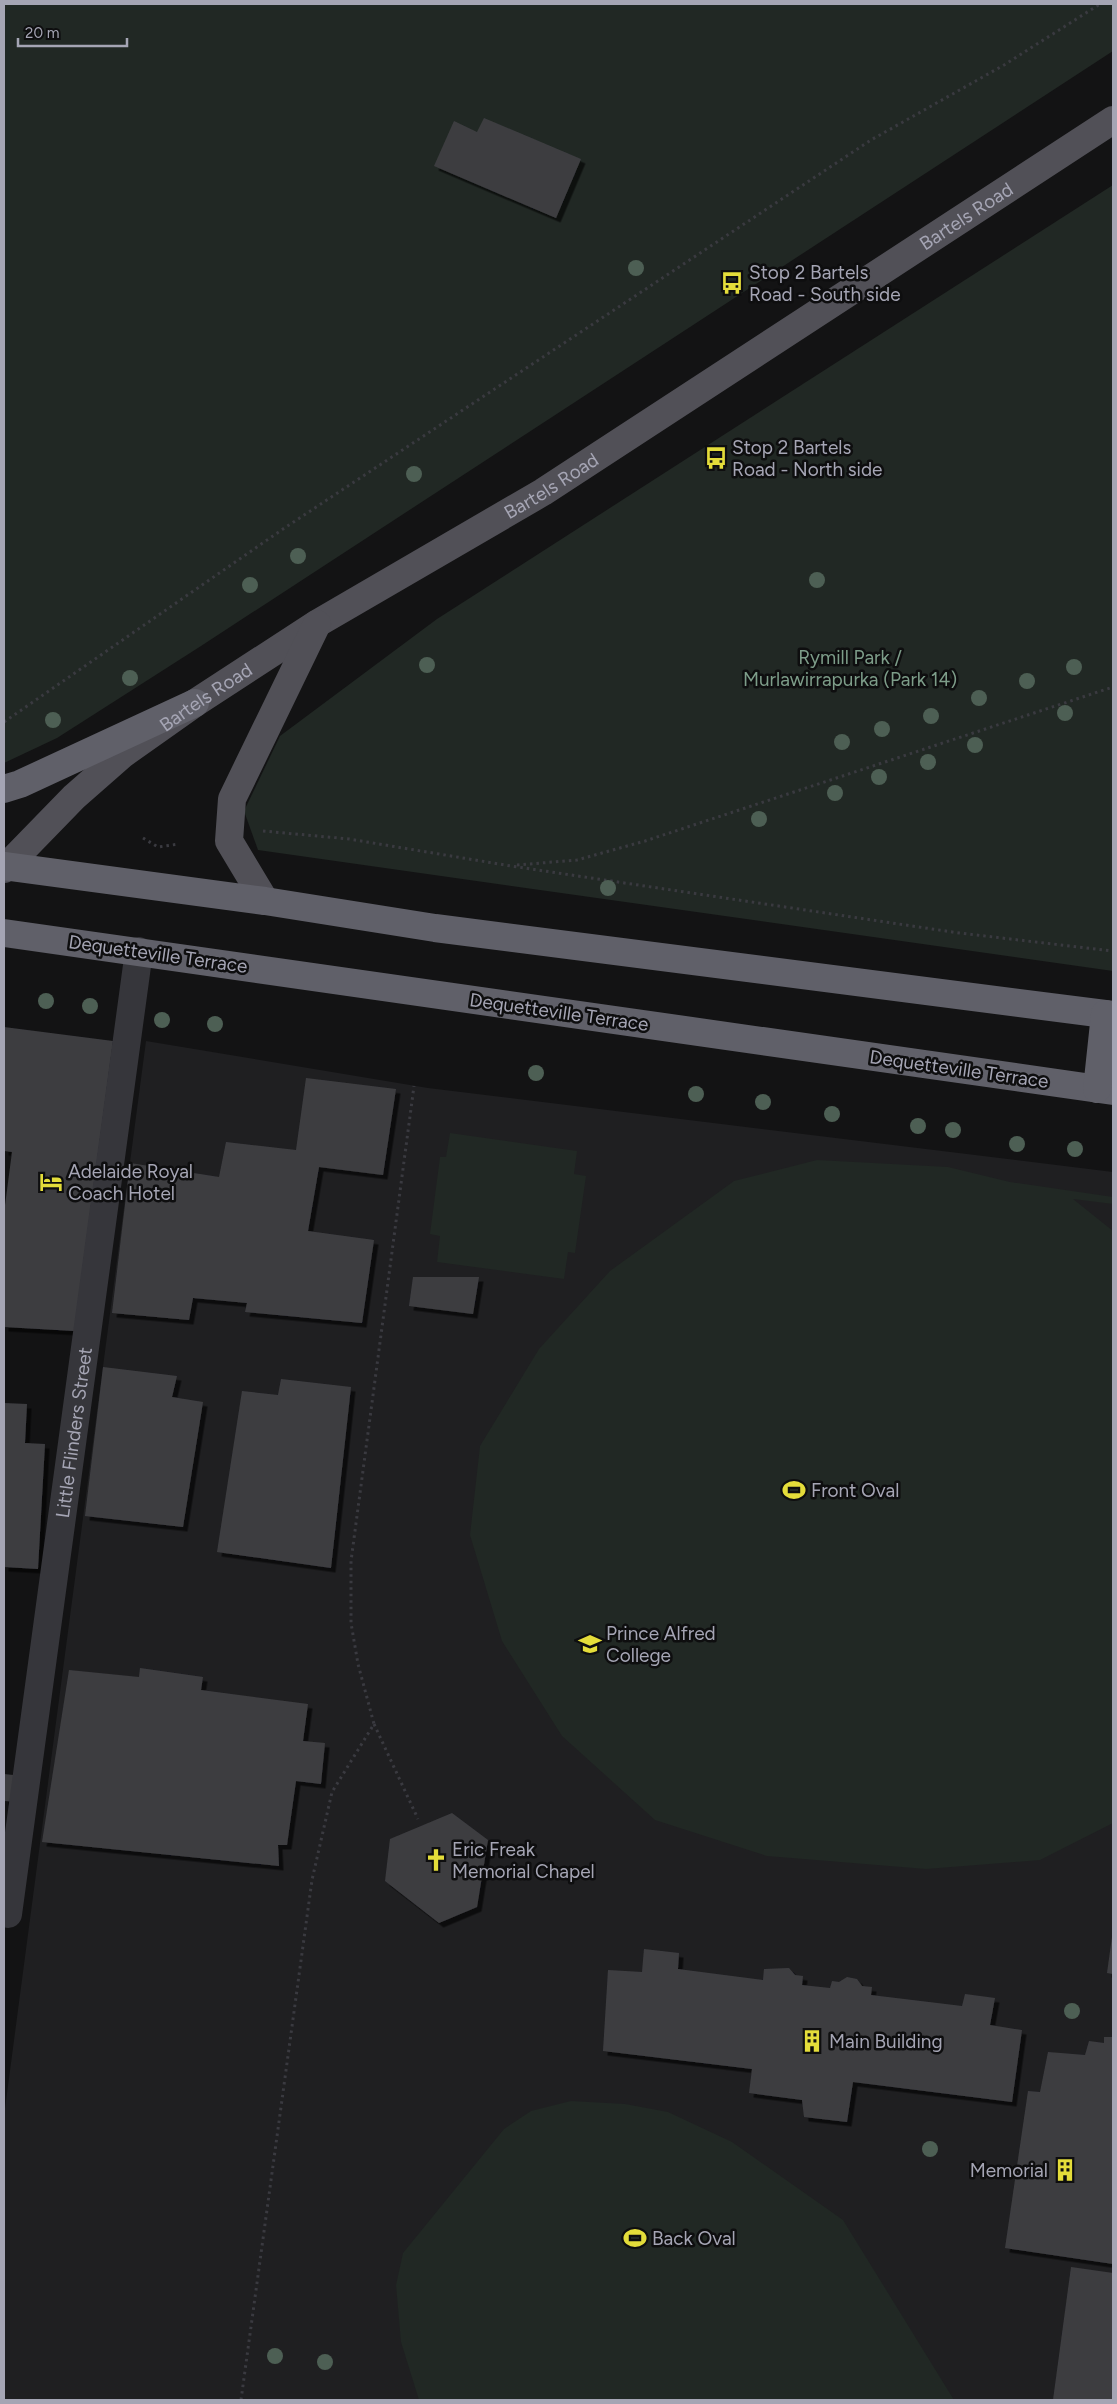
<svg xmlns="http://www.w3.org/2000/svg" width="1117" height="2404" font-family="Figtree,sans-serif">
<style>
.built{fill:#1f1f21}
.green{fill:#212824}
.building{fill:#3d3d41;filter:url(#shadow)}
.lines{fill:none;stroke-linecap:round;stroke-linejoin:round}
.path{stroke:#3a3a40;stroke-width:3;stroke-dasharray:2.5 4;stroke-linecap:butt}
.minor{stroke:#36363b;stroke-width:28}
.major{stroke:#515057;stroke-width:28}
.highway{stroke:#606069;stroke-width:28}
.tree{fill:#4d5f54}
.labels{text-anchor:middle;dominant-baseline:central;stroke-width:5;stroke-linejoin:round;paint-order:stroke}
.street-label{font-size:19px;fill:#a5a5b4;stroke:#0e0e0f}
.poi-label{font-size:19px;fill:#a5a5b4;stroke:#0e0e0f;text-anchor:start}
.park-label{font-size:19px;fill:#7d9d89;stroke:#0e0e0f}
</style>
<defs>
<filter id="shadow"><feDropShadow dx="4.5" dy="4.5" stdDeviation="0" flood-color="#0009"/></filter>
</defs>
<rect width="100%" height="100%" fill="#131314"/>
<path class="built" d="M 146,1041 L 428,1088 L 1113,1172 L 1113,2400 L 4,2400 L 4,2116 Z"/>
<g class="green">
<path d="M 4,4 L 1113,4 L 1113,51 L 201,646 L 57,738 L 4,763 Z"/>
<path d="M 1113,185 L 1113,971 L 258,850 L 244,811 L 280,736 L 437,619 Z"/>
<path d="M 450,1133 L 577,1151 L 574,1174 L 586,1176 L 575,1253 L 568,1252 L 564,1279 L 437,1262 L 440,1236 L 430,1234 L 440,1157 L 446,1157 Z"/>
<path d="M 817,1160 L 948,1167 L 1010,1182 L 1113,1197 L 1113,1204 L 1073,1199 L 1113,1231 L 1113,1823 L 1040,1860 L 926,1869 L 767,1856 L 655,1820 L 562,1736 L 502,1641 L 470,1535 L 480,1446 L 539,1349 L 610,1271 L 734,1181 Z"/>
<path d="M 571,2101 L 625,2104 L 668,2112 L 732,2142 L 843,2220 L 954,2400 L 419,2400 L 401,2342 L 396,2285 L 403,2253 L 504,2129 L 531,2111 Z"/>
</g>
<g class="building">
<path d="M 484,118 L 581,159 L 556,218 L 434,166 L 454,121 L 477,132 Z"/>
<path d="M 4,1027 L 113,1041 L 74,1331 L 4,1327 L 4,1213 L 12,1152 L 4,1151 Z"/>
<path d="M 306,1078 L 396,1089 L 383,1175 L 319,1167 L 308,1231 L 374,1240 L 362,1323 L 245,1312 L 247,1303 L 193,1298 L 189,1320 L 112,1313 L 130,1163 L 219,1177 L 226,1142 L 296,1150 Z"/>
<path d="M 413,1277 L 479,1277 L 473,1314 L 409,1306 Z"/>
<path d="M 103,1367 L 177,1376 L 172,1397 L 203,1402 L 183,1527 L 85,1516 Z"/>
<path d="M 281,1379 L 351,1387 L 331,1568 L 217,1552 L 242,1391 L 278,1395 Z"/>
<path d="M 4,1403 L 27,1404 L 25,1443 L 45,1444 L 38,1569 L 4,1567 Z"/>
<path d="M 140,1668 L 203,1677 L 201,1690 L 308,1704 L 303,1741 L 325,1743 L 321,1784 L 296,1781 L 287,1845 L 278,1845 L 279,1866 L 42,1842 L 69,1670 L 139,1677 Z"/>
<path d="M 4,1774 L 22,1776 L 19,1802 L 4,1801 Z"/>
<path d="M 452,1813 L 488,1840 L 477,1907 L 439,1923 L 385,1881 L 390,1839 Z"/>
<path d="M 1112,1937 L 1113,1937 L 1113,1974 L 1107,1973 Z"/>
<path d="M 644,1949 L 679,1953 L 678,1969 L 763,1980 L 764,1969 L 789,1968 L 795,1975 L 803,1976 L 802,1985 L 830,1988 L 832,1981 L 839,1982 L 847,1977 L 857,1979 L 862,1986 L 872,1987 L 871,1995 L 962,2006 L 965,1994 L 995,1998 L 990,2025 L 1022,2030 L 1012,2102 L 853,2082 L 847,2122 L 804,2117 L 802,2100 L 749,2093 L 752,2069 L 603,2051 L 608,1970 L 642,1972 Z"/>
<path d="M 1104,2037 L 1113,2037 L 1113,2264 L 1005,2248 L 1028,2091 L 1040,2092 L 1048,2052 L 1085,2055 L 1089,2041 L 1104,2043 Z"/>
<path d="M 1071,2267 L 1113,2273 L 1113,2400 L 1053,2400 Z"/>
</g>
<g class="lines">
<g class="path">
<path d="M 4,722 L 283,529 L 871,140 L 1004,65 L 1100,4"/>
<path d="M 263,831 L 349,839 L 511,866 L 959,933 L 1113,951"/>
<path d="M 143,838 L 158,847 L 179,844"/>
<path d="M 517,865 L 577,860 L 645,841 L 1113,687"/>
<path d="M 374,1724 L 418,1819"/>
<path d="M 241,2400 L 312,1880 L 332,1792 L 374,1724 L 358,1664 L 351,1623 L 351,1561 L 414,1086"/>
</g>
<path class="minor" id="s1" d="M 8,1914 L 139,951"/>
<g class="major">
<path id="s2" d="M 4,869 L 74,797 L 123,754 L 195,703 L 318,623 L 543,492 L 1113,120"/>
<path d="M 265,901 L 229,841 L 232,799 L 317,624"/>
</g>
<g class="highway">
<path d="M 4,789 L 20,784 L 195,703"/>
<path d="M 4,866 L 265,901 L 435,928 L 1113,1015"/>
<path d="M 4,933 L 1113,1091"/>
<path d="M 1097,1089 L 1105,1014"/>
</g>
</g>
<g class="tree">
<circle cx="636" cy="268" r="8"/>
<circle cx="414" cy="474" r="8"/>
<circle cx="298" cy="556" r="8"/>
<circle cx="817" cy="580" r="8"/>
<circle cx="250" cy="585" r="8"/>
<circle cx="427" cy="665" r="8"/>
<circle cx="1074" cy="667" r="8"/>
<circle cx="130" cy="678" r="8"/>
<circle cx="1027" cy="681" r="8"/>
<circle cx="979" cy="698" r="8"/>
<circle cx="1065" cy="713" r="8"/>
<circle cx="931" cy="716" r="8"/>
<circle cx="53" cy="720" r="8"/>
<circle cx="882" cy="729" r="8"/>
<circle cx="842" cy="742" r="8"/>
<circle cx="975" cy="745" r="8"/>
<circle cx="928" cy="762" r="8"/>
<circle cx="879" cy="777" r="8"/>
<circle cx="835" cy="793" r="8"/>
<circle cx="759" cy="819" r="8"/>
<circle cx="608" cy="888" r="8"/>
<circle cx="46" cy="1001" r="8"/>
<circle cx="90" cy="1006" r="8"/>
<circle cx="162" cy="1020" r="8"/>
<circle cx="215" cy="1024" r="8"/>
<circle cx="536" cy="1073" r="8"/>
<circle cx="696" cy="1094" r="8"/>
<circle cx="763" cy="1102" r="8"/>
<circle cx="832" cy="1114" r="8"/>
<circle cx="918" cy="1126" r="8"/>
<circle cx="953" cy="1130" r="8"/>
<circle cx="1017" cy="1144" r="8"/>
<circle cx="1075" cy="1149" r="8"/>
<circle cx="1072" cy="2011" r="8"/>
<circle cx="930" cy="2149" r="8"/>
<circle cx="275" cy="2356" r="8"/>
<circle cx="325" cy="2362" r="8"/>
</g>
<defs>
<symbol id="bus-bare" viewBox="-9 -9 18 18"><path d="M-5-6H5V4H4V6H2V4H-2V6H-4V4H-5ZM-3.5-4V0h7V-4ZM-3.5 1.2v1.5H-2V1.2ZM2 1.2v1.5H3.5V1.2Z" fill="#e4dd3a" stroke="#0e0e0f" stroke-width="2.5" paint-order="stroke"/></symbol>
<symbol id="hotel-bare" viewBox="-9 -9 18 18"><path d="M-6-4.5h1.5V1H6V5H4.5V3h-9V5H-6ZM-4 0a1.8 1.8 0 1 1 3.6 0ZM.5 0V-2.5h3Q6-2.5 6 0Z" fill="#e4dd3a" stroke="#0e0e0f" stroke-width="2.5" paint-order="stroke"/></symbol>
<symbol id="stadium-bare" viewBox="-9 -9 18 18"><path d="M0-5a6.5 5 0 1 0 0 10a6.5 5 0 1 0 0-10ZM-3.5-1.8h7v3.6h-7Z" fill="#e4dd3a" stroke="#0e0e0f" stroke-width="2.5" paint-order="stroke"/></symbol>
<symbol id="school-bare" viewBox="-9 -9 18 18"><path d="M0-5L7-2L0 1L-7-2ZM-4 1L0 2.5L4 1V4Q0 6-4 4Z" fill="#e4dd3a" stroke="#0e0e0f" stroke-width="2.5" paint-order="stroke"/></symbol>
<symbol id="church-bare" viewBox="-9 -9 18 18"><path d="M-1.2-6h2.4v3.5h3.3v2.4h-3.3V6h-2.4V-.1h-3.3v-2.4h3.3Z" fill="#e4dd3a" stroke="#0e0e0f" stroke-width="2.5" paint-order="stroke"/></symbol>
<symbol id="building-bare" viewBox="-9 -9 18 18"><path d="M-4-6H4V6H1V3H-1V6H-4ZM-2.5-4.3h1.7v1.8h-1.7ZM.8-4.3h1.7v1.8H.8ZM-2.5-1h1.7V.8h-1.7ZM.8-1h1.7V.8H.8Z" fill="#e4dd3a" stroke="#0e0e0f" stroke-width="2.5" paint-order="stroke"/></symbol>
</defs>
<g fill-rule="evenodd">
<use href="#bus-bare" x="716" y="267" width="32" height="32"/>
<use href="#bus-bare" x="700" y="442" width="32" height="32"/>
<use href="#hotel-bare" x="35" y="1166" width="32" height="32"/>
<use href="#stadium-bare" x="778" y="1474" width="32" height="32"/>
<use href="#school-bare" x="574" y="1628" width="32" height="32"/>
<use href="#church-bare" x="420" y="1844" width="32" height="32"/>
<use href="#building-bare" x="796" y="2025" width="32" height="32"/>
<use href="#building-bare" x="1049" y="2154" width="32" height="32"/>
<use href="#stadium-bare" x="619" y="2222" width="32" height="32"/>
</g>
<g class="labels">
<g class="street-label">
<text stroke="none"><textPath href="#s2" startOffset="1166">Bartels Road</textPath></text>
<text stroke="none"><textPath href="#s2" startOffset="671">Bartels Road</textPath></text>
<text stroke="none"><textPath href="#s2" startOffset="266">Bartels Road</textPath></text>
<text transform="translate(158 954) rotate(8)">Dequetteville Terrace</text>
<text transform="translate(559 1012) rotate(8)">Dequetteville Terrace</text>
<text transform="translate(959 1069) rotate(8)">Dequetteville Terrace</text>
<text stroke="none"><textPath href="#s1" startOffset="486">Little Flinders Street</textPath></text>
</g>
<g class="poi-label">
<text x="749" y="272">Stop 2 Bartels<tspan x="749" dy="22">Road - South side</tspan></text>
<text x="732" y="447">Stop 2 Bartels<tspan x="732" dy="22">Road - North side</tspan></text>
<text x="68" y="1171">Adelaide Royal<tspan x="68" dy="22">Coach Hotel</tspan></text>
<text x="811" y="1490">Front Oval</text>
<text x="606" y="1633">Prince Alfred<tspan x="606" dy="22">College</tspan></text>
<text x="452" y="1849">Eric Freak<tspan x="452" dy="22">Memorial Chapel</tspan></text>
<text x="829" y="2041">Main Building</text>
<text x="1048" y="2170" text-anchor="end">Memorial</text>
<text x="652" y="2238">Back Oval</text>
</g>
<g class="park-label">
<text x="850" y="657">Rymill Park /<tspan x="850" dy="22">Murlawirrapurka (Park 14)</tspan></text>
</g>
</g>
<rect width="1117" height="2404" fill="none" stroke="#a5a5b4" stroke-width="10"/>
<path d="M18 38v8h109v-8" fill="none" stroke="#a5a5b4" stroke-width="2.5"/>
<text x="25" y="38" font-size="15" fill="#a5a5b4" stroke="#0e0e0f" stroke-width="4" paint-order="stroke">20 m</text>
</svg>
